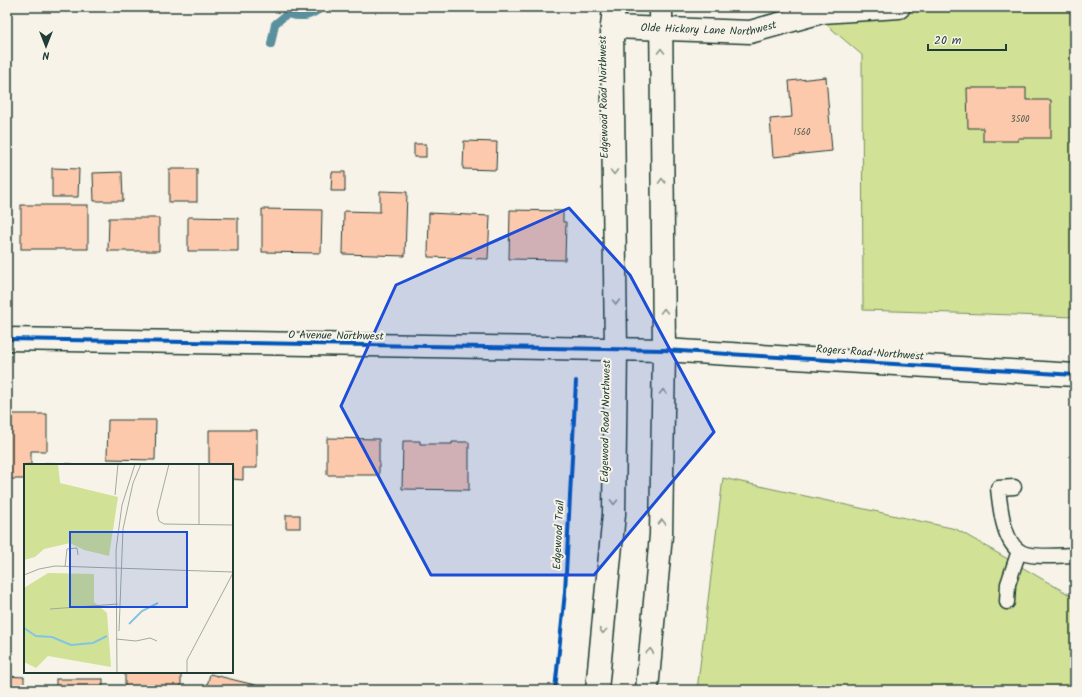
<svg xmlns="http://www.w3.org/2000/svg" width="1082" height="697" font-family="Kalam,sans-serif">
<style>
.green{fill:#d1e195;stroke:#788f64}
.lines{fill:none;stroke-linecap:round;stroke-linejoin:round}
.stream{stroke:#5a8f9d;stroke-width:8}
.building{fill:#fdc9ad;stroke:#1f3d34}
.lane-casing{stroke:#1f3d34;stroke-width:17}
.street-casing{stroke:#1f3d34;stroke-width:25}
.secondary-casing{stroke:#1f3d34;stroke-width:25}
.primary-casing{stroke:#1f3d34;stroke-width:25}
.lane{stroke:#f7f3e8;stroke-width:14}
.street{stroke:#f7f3e8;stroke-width:22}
.secondary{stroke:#f7f3e8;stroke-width:22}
.primary{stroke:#f7f3e8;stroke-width:22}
.cycleway-casing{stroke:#f7f3e8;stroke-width:6}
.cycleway{stroke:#0057b8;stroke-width:4}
.oneway{stroke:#8b988e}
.marked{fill:#1d4ed8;fill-opacity:0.2;stroke:#1d4ed8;stroke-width:3;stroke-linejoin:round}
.labels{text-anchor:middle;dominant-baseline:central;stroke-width:4;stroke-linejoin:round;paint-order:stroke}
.number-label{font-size:9px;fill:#566052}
.street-label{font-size:11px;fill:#1f3d34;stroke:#f7f3e8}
.inset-river{fill:none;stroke:#82c5e3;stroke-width:2}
.inset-road{fill:none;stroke:#a1aaa0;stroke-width:1}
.view{fill:#1d4ed8;fill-opacity:0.15;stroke:#1d4ed8;stroke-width:2}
.inset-edge{fill:none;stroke:#1f3d34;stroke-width:2}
</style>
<rect width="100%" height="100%" fill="#f7f3e8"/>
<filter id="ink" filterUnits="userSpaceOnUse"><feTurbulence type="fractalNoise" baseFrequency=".025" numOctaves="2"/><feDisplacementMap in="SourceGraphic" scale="8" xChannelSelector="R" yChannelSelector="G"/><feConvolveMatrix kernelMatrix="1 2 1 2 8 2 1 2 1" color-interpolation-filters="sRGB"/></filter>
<g filter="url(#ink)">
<g class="green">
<path d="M 806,7 L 1075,7 L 1075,317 L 863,310 L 862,55 Z"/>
<path d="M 723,478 L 956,529 L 1075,598 L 1075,690 L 697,690 Z"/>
</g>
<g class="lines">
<path class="stream" d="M 271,44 L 275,24 L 287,14 C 304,18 309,17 323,7"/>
</g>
<g class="building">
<path d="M 826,77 L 832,151 L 773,157 L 770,119 L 792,117 L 789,81 Z"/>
<path d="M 967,88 L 1026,88 L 1026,100 L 1051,100 L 1051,138 L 1018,138 L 1018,141 L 983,141 L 983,128 L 968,128 Z"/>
<path d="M 464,141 L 497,142 L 496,170 L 463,169 Z"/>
<rect x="414" y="144" width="12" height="13"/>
<path d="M 52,168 L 79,169 L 78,197 L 52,197 Z"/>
<rect x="169" y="169" width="28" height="33"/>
<path d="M 122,172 L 123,201 L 94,201 L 93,173 Z"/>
<path d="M 332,172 L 345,172 L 345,191 L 331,191 Z"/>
<path d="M 380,191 L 407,192 L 405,256 L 343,254 L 344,211 L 380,212 Z"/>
<rect x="21" y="205" width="67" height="44"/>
<path d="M 262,209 L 322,210 L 321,253 L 262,252 Z"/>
<path d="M 510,210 L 563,211 L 563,222 L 566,222 L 565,260 L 509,259 Z"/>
<path d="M 429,213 L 490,216 L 488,259 L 428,257 Z"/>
<path d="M 188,217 L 238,218 L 238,251 L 188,251 Z"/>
<path d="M 109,218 L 159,218 L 159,251 L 108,251 Z"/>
<path d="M 7,414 L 47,414 L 47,451 L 31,451 L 31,465 L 25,465 L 25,479 L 7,479 Z"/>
<path d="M 108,420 L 156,420 L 155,460 L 107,459 Z"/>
<path d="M 209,430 L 257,430 L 257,468 L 243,468 L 243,480 L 232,479 L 232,465 L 209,465 Z"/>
<path d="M 327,438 L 379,439 L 379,475 L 327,475 Z"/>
<path d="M 403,441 L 420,441 L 420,444 L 452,444 L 452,442 L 469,442 L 469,490 L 402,489 Z"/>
<path d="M 45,463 L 73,464 L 73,465 L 45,465 Z"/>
<rect x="286" y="515" width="14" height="13"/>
<rect x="125" y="672" width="56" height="18"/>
<path d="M 210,674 L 263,687 L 263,690 L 206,690 Z"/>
<path d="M 7,676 L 24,677 L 24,690 L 7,690 Z"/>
<rect x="56" y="679" width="47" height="11"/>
</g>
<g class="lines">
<defs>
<g id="lane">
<path d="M 1014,487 L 998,488 C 1000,506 1003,540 1019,551 C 1030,559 1061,555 1075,555"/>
<path d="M 1007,602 L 1008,584 L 1019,551"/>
</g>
<g id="street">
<path id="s1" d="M 612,27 L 750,32 L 822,12 L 899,7"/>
</g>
<path id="secondary" d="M 7,339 L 664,350 L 1075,375"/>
<g id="primary">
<path d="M 597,690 L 614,514 L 616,350 L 612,27 L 614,7"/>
<path d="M 647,690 L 661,535 L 664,350 L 661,7"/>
</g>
</defs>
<use href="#lane" class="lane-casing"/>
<use href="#street" class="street-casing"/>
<use href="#secondary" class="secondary-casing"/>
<use href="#primary" class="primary-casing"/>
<use href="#lane" class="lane"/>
<use href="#street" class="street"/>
<use href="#secondary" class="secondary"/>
<use href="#primary" class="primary"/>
<defs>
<g id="cycleway">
<path d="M 7,339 L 664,350 L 1075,375"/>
<path d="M 555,690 L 565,592 L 576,381"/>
</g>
</defs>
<use href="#cycleway" class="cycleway-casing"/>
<use href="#cycleway" class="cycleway"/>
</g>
<defs><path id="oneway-chevron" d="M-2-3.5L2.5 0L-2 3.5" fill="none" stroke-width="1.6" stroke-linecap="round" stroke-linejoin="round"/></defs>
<g class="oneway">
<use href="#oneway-chevron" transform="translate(661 51) rotate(-91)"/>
<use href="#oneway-chevron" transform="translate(614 172) rotate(89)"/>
<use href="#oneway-chevron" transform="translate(662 181) rotate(-91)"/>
<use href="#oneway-chevron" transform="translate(616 302) rotate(89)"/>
<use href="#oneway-chevron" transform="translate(664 311) rotate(-90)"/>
<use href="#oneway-chevron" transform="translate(663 392) rotate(-89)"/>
<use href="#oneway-chevron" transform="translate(614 502) rotate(91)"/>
<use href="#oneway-chevron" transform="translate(662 522) rotate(-89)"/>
<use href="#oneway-chevron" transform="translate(603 631) rotate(95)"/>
<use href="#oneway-chevron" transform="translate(650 651) rotate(-85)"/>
</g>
</g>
<path class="marked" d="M 569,208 L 630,275 L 714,432 L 594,575 L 431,575 L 341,406 L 396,285 Z"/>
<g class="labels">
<g class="number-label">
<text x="1020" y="119">3500</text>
<text x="802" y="132">1560</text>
</g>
<g class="street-label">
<text stroke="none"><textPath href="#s1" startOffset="97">Olde Hickory Lane Northwest</textPath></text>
<text transform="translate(604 97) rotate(-91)">Edgewood Road Northwest</text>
<text transform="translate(336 336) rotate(1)">O Avenue Northwest</text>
<text transform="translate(870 353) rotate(4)">Rogers Road Northwest</text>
<text transform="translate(606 421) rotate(-89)">Edgewood Road Northwest</text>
<text transform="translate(559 535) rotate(-87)">Edgewood Trail</text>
</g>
</g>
<g transform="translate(24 464)">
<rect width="209" height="209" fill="#f7f3e8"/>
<path d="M 0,0 L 34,0 L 36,19 L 94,33 L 85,92 L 60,86 L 46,79 L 20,85 L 11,93 L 0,96 ZM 24,109 L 70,110 L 70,138 L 83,149 L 87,203 L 24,192 L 12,204 L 0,198 L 0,124 Z" fill="#d1e195"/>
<path class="inset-river" d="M 105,160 L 118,147 L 134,139M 0,164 L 12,172 L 28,173 L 47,181 L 69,179 L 83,172"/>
<path class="inset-road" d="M 145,0 L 133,48 L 135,57 L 140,60 L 209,61M 175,0 L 175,60M 209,0 L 209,44M 91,31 L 94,0M 41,103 L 43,85 L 53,84 L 54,91M 0,111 L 15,105 L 31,102 L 209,108M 26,145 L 94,140M 95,167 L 99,65 L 109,19 L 117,0M 92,175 L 112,177 L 126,174 L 133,177M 93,209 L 92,86 L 98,41 L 111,0M 163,209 L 163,196 L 209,109"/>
<path class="view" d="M 46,68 L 163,68 L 163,143 L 46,143 Z"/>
<rect width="209" height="209" class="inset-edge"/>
</g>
<rect width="1082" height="697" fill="none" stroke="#f7f3e8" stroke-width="24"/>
<rect x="12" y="12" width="1058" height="673" fill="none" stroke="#1f3d34" stroke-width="1.5" filter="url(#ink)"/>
<g transform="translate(46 46) rotate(180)" stroke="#f7f3e8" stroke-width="3" paint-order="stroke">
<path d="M0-3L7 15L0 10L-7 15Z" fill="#1f3d34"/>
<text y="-6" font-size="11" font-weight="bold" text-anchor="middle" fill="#1f3d34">N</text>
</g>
<path d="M928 44v6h78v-6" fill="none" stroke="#1f3d34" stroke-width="2"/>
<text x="934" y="44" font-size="12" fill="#1f3d34" stroke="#f7f3e8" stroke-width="3" paint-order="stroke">20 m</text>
</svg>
